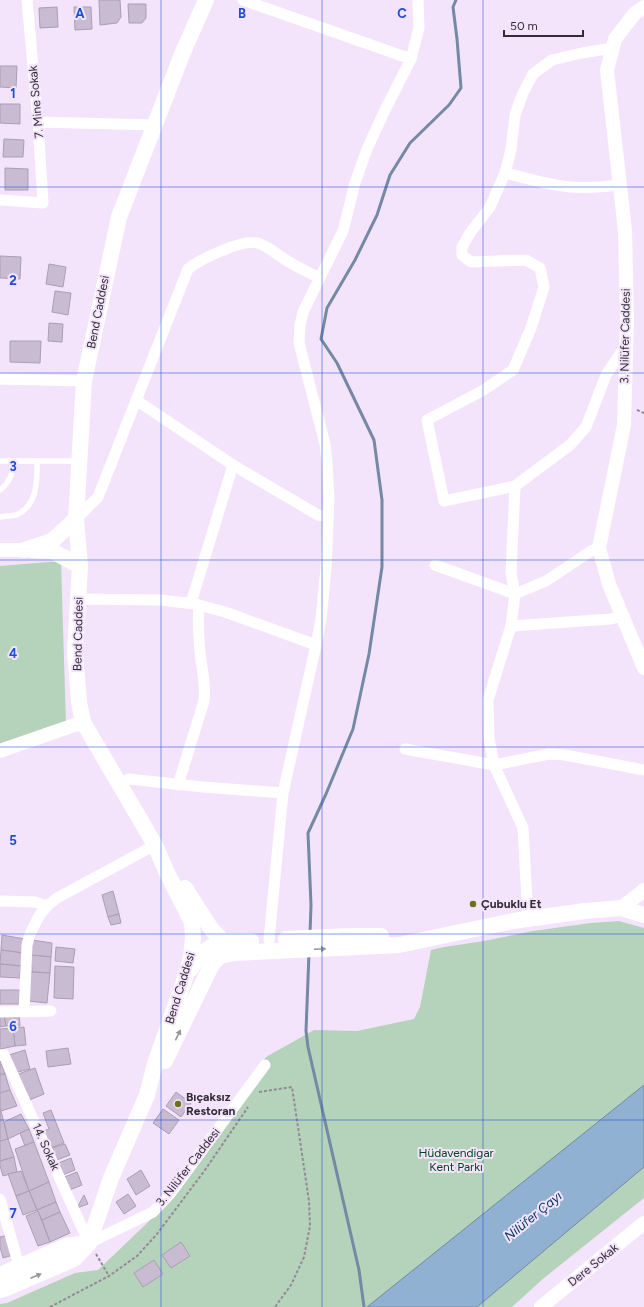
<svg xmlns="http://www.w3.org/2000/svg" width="644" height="1307" font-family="Figtree,sans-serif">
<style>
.green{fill:#b5d2ba}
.water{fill:#91b1d2;stroke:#7489a3}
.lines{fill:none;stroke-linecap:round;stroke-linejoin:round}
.stream{stroke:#7489a3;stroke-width:3}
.building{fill:#c9bcd2;stroke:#ab9eb4}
.path{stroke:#948998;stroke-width:2;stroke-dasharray:3 2;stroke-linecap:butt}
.service{stroke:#fff;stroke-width:5.5}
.minor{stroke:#fff;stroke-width:11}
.tertiary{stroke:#fff;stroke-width:14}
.secondary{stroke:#fff;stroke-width:16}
.oneway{fill:#98969a}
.grid{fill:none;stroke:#1d4ed8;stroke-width:1;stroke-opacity:0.55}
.poi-dot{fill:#6c7118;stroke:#f4e4fb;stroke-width:1.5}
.labels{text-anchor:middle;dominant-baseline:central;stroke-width:4;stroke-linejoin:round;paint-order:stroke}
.street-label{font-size:12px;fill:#322c34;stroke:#f4e4fb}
.poi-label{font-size:12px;font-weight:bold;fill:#322c34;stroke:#f4e4fb;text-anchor:start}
.park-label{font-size:12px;fill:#01431c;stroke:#f4e4fb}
.water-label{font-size:13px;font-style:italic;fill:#00335d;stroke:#f4e4fb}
.grid-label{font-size:13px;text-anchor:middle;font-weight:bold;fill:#1d4ed8;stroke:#f4e4fb;stroke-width:4;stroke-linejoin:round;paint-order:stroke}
</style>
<rect width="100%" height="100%" fill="#f4e4fb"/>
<g class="green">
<path d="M 61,561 L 66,725 L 0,744 L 0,566 Z"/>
<path d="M 619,921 L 644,928 L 644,1198 L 544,1278 L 512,1307 L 0,1307 L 0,1304 L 7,1303 L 75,1273 L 98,1270 L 167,1204 L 266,1057 L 314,1030 L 357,1031 L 414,1019 L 420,1007 L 431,950 L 444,947 L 484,941 L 533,931 L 591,923 Z"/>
</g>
<path class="water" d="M 644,1085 L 644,1167 L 477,1307 L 367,1307 Z"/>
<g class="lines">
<g class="stream">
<path d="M 310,934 L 311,905 L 308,833 L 326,794 L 353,729 L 369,654 L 382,567 L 382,500 L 374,440 L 337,363 L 321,339 L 327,308 L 355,260 L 377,215 L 390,175 L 410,143 L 449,105 L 461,88 L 457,39 L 453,7 L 456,0"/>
<path d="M 309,953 L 306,1031 L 308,1047 L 359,1270 L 364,1307"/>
</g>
</g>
<g class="building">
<path d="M 99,0 L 120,0 L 121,17 L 117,23 L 100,25 Z"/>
<path d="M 128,4 L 146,4 L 146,18 L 142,23 L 129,23 Z"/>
<path d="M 57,7 L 58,27 L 40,28 L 39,8 Z"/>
<path d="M 74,7 L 91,7 L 92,29 L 75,30 Z"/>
<path d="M 0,66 L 17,66 L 16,88 L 0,87 Z"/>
<path d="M 0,104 L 20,104 L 20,124 L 0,123 Z"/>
<path d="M 4,139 L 24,140 L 23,157 L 3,157 Z"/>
<path d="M 5,168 L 28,169 L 28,190 L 5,190 Z"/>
<path d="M 0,256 L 21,257 L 20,279 L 0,278 Z"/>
<path d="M 49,264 L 66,267 L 63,287 L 46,284 Z"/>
<path d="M 55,291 L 71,293 L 68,315 L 52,312 Z"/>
<path d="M 49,323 L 63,324 L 62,342 L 48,341 Z"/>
<path d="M 10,341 L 41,341 L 40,363 L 10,362 Z"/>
<path d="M 113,891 L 119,914 L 108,917 L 102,895 Z"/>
<path d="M 119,914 L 121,923 L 111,925 L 108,917 Z"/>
<path d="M 2,935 L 25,939 L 23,953 L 1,950 Z"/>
<path d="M 32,940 L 52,943 L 51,957 L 30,955 Z"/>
<path d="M 56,947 L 75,949 L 73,963 L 55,961 Z"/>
<path d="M 1,950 L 23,953 L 21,966 L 0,964 Z"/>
<path d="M 31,955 L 51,957 L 50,973 L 32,972 L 32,967 L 30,967 Z"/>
<path d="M 0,964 L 21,966 L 20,978 L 0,977 Z"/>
<path d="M 55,966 L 74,967 L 73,999 L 54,998 Z"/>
<path d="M 30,972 L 50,973 L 47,1003 L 28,1001 Z"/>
<path d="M 0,990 L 20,990 L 19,1004 L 0,1004 Z"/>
<path d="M 3,1012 L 19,1012 L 20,1026 L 6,1026 Z"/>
<path d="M 3,1012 L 6,1026 L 0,1027 L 0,1013 Z"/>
<path d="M 24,1027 L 26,1045 L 15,1046 L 13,1028 Z"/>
<path d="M 13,1028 L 15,1046 L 0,1049 L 0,1029 Z"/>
<path d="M 68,1048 L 71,1064 L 48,1067 L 46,1051 Z"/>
<path d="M 25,1050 L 30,1069 L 14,1073 L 9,1055 Z"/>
<path d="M 0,1061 L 5,1074 L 0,1074 Z"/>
<path d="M 35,1068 L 44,1094 L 27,1101 L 16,1075 Z"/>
<path d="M 5,1074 L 10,1090 L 0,1093 L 0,1075 Z"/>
<path d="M 10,1090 L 17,1106 L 1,1111 L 0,1108 L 0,1093 Z"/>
<path d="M 176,1092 L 191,1103 L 181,1117 L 166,1106 Z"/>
<path d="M 163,1109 L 179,1120 L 169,1134 L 153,1123 Z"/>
<path d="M 51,1110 L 64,1143 L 48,1149 L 41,1132 L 49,1129 L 43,1113 Z"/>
<path d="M 0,1111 L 1,1111 L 8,1139 L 0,1141 Z"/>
<path d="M 21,1114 L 29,1129 L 8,1139 L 4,1122 Z"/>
<path d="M 29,1129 L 34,1142 L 25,1146 L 20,1133 Z"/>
<path d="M 8,1139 L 14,1157 L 0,1161 L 0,1141 Z"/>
<path d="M 34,1142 L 49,1182 L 29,1191 L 15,1149 Z"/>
<path d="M 65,1144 L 70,1155 L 54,1161 L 49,1149 Z"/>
<path d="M 14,1157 L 17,1172 L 3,1176 L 0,1166 L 0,1161 Z"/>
<path d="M 71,1158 L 75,1170 L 60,1176 L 56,1164 Z"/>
<path d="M 141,1170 L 150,1186 L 136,1195 L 127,1179 Z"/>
<path d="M 21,1171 L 29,1191 L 16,1196 L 8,1174 Z"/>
<path d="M 77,1172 L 82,1185 L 67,1191 L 62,1178 Z"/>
<path d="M 49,1182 L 56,1202 L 37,1210 L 29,1191 Z"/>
<path d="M 29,1191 L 37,1210 L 23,1215 L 16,1196 Z"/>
<path d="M 128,1194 L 136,1206 L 124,1214 L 116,1202 Z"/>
<path d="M 84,1195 L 88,1204 L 77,1208 Z"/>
<path d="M 56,1202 L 60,1212 L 42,1220 L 37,1210 Z"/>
<path d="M 38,1211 L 50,1242 L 38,1246 L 26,1216 Z"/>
<path d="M 60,1212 L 70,1233 L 50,1242 L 42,1220 Z"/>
<path d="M 8,1235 L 13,1255 L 3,1258 L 0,1247 L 0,1237 Z"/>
<path d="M 181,1242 L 190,1256 L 171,1268 L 162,1255 Z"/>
<path d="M 154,1260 L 163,1274 L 143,1287 L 134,1273 Z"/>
</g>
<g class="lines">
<g class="path">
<path d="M 637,410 L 644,413"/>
<path d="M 259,1092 L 292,1087 L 309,1201 L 310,1226 L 304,1257 L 291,1285 L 275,1307"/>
<path d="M 96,1254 L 109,1276"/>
<path d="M 50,1307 L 109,1276 L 137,1256 L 157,1234 L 205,1170 L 248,1107"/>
</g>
<g class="service">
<path d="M 0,461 L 79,461"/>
<path d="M 0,490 C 10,482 13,473 14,461"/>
<path d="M 0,517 C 5,516 11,516 16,515 C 38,506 37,480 37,461"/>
</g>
<g class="minor">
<path d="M 243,0 L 411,59"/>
<path d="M 612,48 L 582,53 L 552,60 L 533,74 L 523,93 L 515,115 L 511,150 L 505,173 L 490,207 L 470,233 L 462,247 L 462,255 L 471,262 L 526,260 L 540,268 L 544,287 L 531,328 L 513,370 L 482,391 L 427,420 L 444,501 L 515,486 L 570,445 L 586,427 L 606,375 L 626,345"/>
<path d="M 38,122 L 155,125"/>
<path d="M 505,173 C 526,178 548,185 570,187 C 586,188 603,187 620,185"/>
<path d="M 0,200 L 43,203 L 38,122 L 27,0"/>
<path d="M 0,379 L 84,381"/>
<path d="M 136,400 L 233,465 L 318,515 L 327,517"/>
<path d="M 515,486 L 511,573 L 515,594 L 511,626 L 488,700 L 489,738 L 494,765 L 523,828 L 528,919"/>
<path d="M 76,519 L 98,497 L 188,269 C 200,259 243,239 257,243 C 267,245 277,255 286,260 C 297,267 308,272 319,278"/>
<path d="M 435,565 L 515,594 L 546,581 L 591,551 L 599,548"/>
<path d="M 78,599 L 160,600 L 195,604 L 225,612 L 316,645"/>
<path d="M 191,603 L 233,465"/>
<path d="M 511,626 L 611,619 L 623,616"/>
<path d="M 405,749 L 494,765 L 549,754 L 565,755 L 644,770"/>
<path d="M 119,783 L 129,779 L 203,787 L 283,793"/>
<path d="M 178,785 L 204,701 C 206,687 203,674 201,661 C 199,643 197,623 199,605"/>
<path d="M 0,901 L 35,902 L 47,906"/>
<path d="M 269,940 L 283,793 L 316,645 L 321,619 L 326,568 L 329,499 L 327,462 L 325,444 L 299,343 L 300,325 L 303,312 L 343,231 L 355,183 L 367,149 L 385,110 L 411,59 L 419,28 L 418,0"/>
<path d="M 0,1012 L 51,1011"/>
<path d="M 24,1012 L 27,945 L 30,934 L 39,916 L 47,906 L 57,898 L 155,845"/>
<path d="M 0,1055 L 4,1055 L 89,1243 L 153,1212 L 170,1194 L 265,1065"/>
<path d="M 0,1199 L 19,1266"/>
</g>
<g class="tertiary">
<path d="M 644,7 L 635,13 L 615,39 L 607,70 L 625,231 L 627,320 L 624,425 L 599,548 L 609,584 L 644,668"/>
<path d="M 0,550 L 24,550"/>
<path d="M 0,751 L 83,722"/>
<path d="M 621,908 L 644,890"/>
<path d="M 541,1307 L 644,1223"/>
</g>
<g class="secondary">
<path d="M 24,550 L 52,541 L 76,519"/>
<path d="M 32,550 L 52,551 L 80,566"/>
<path d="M 185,888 L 212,930 L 223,941 L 251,941"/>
<path d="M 286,939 L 349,936 L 381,936"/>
<path d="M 191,969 C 199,953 207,948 223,941"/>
<path d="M 165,1061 L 212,964 L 220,956 L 233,953 L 399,945 L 513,921 L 585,911 L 621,908 L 644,915"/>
<path d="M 0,1275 L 66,1246 L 89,1243"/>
<path d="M 0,1290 L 7,1288 L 74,1259 L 89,1243 L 111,1178 L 147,1095 L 155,1064 L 184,981 L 191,957 L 193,938 L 192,922 L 167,873 L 155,845 L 83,722 L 79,702 L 75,652 L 80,566 L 76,519 L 84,381 L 119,217 L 183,52 L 206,0"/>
</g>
</g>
<defs><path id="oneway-solid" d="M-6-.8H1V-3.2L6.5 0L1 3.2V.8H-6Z"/></defs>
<g class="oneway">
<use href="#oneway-solid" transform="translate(320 949) rotate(-2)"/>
<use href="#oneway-solid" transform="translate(178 1035) rotate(-64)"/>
<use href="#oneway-solid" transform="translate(36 1276) rotate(-23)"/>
</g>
<path class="grid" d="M 161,0 L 161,1307M 322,0 L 322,1307M 483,0 L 483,1307M 0,187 L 644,187M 0,373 L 644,373M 0,560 L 644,560M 0,747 L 644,747M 0,934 L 644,934M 0,1120 L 644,1120"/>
<g class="poi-dot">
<circle cx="473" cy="904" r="4"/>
<circle cx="178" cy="1104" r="4"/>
</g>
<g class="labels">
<g class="street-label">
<text transform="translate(36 102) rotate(-95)">7. Mine Sokak</text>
<text transform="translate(98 312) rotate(-79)">Bend Caddesi</text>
<text transform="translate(625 336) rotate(-89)">3. Nilüfer Caddesi</text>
<text transform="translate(78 634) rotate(-89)">Bend Caddesi</text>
<text transform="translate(180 988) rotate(-73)">Bend Caddesi</text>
<text transform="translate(46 1147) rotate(66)">14. Sokak</text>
<text transform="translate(188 1167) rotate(-52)">3. Nilüfer Caddesi</text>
<text transform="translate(593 1265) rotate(-39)">Dere Sokak</text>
</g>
<g class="poi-label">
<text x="481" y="904">Çubuklu Et</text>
<text x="186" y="1097">Bıçaksız<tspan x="186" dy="14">Restoran</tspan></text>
</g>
<g class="park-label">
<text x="456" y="1153">Hüdavendigar<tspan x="456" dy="14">Kent Parkı</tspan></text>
</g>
<g class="water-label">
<text transform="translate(533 1216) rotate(-39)">Nilüfer Çayı</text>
</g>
</g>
<g class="grid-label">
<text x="80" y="18">A</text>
<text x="242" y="18">B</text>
<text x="402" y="18">C</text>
<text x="13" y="98">1</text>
<text x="13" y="285">2</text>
<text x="13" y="471">3</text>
<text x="13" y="658">4</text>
<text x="13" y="845">5</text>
<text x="13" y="1031">6</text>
<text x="13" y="1218">7</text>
</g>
<path d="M504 30v6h79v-6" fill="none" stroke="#322c34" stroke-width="2"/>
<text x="510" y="30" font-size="12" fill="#322c34" stroke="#f4e4fb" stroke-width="3" paint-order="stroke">50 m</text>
</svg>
